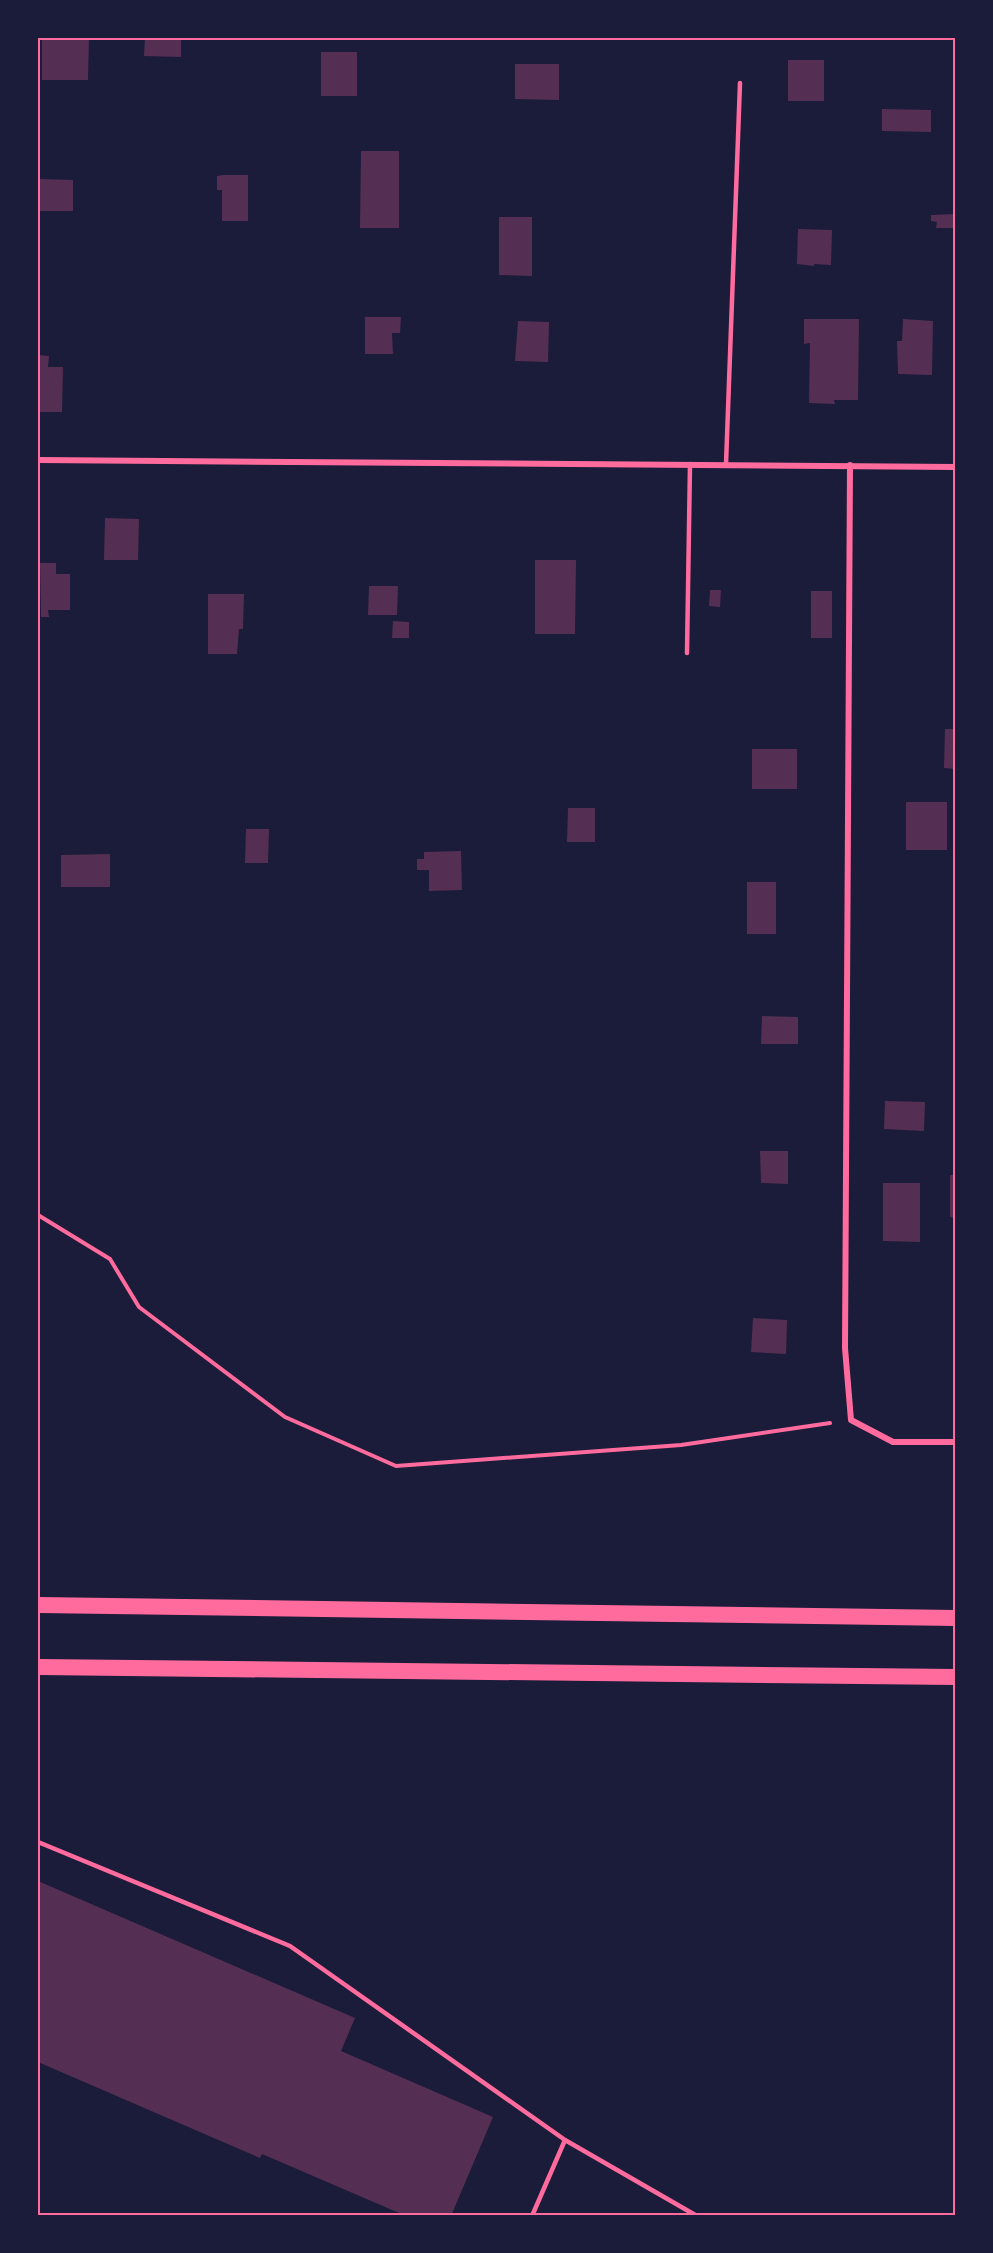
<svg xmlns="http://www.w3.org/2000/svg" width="993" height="2253" font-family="'Fira Sans',sans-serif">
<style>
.building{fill:#542f53}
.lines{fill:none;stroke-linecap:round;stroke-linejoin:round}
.path{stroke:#ff6b9d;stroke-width:4}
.service{stroke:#ff6b9d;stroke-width:4.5}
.minor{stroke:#ff6b9d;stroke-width:6}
.trunk{stroke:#ff6b9d;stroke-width:16}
.neatline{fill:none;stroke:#ff6b9d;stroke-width:2}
</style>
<rect width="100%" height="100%" fill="#1b1b3a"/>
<g class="building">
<path d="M 42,38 L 89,38 L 88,80 L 42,80 Z"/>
<path d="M 145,38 L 181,38 L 181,57 L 144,56 Z"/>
<rect x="321" y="52" width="36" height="44"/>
<rect x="788" y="60" width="36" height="41"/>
<path d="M 515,64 L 559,64 L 559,100 L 515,99 Z"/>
<path d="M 882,109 L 931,110 L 931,132 L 882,131 Z"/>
<path d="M 361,151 L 399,151 L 399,228 L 360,228 Z"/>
<path d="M 223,175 L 248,175 L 248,221 L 222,221 L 222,190 L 217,190 L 217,176 Z"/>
<path d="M 38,179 L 73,180 L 73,211 L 38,211 Z"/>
<path d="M 956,214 L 956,228 L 936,228 L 937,222 L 931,221 L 931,215 Z"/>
<path d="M 499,217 L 532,217 L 532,276 L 499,275 Z"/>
<path d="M 798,229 L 832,230 L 831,265 L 814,264 L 814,266 L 797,264 Z"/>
<path d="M 365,317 L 401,317 L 400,333 L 392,333 L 393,354 L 365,354 Z"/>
<path d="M 804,319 L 859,319 L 858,400 L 834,400 L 835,404 L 809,403 L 810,343 L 804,344 Z"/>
<path d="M 903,319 L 933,321 L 932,375 L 898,374 L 897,341 L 902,341 Z"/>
<path d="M 518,321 L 549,322 L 548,362 L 515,361 Z"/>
<path d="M 38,355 L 49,356 L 48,367 L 63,367 L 62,412 L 38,412 Z"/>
<path d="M 105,518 L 139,519 L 138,560 L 104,560 Z"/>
<path d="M 535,560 L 576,560 L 575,634 L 535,634 Z"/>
<path d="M 40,563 L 56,563 L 56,574 L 70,574 L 70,610 L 48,610 L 49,617 L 41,617 Z"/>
<path d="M 369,586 L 398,586 L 397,615 L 368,615 Z"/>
<path d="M 710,590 L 721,590 L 720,607 L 709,606 Z"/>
<rect x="811" y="591" width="21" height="47"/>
<path d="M 208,594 L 244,594 L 243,629 L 239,629 L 237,654 L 208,654 Z"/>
<path d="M 393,621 L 409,622 L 409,638 L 392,638 Z"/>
<path d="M 945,729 L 956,729 L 956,769 L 944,768 Z"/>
<rect x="752" y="749" width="45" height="40"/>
<rect x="906" y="802" width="41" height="48"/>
<path d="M 568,808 L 595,808 L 595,842 L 567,842 Z"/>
<path d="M 246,829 L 269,829 L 268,863 L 245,863 Z"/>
<path d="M 461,851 L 462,890 L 429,891 L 429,870 L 417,870 L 417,859 L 424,859 L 424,852 Z"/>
<path d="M 110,854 L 110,887 L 61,887 L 61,855 Z"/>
<rect x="747" y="882" width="29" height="52"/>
<path d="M 762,1016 L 798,1017 L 798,1044 L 761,1044 Z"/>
<path d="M 885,1101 L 925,1102 L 924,1131 L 884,1129 Z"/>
<path d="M 760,1151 L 788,1151 L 788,1184 L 761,1183 Z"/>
<path d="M 950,1175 L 956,1175 L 956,1218 L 950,1217 Z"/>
<path d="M 883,1183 L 920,1183 L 920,1242 L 883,1241 Z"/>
<path d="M 753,1318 L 787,1320 L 786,1354 L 751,1352 Z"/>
<path d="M 38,1881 L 355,2018 L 341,2051 L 493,2117 L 451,2216 L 406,2216 L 262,2154 L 260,2158 L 38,2062 Z"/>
</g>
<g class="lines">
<path class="path" d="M 38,1215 L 110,1259 L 139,1307 L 285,1417 L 396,1466 L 681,1445 L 830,1423"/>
<g class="service">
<path d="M 726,464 L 740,83"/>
<path d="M 687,653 L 690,464"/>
<path d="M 38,1842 L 290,1946 L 565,2140"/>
<path d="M 532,2216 L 565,2140 L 697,2216"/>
</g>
<g class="minor">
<path d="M 38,460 L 956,467"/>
<path d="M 850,465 L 845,1348 L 851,1420 L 893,1442 L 956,1442"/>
</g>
<g class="trunk">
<path d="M 38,1605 L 956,1618"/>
<path d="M 38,1667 L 956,1677"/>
</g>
</g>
<rect width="993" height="2253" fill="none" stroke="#1b1b3a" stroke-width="78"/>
<rect x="39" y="39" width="915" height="2175" class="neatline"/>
</svg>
